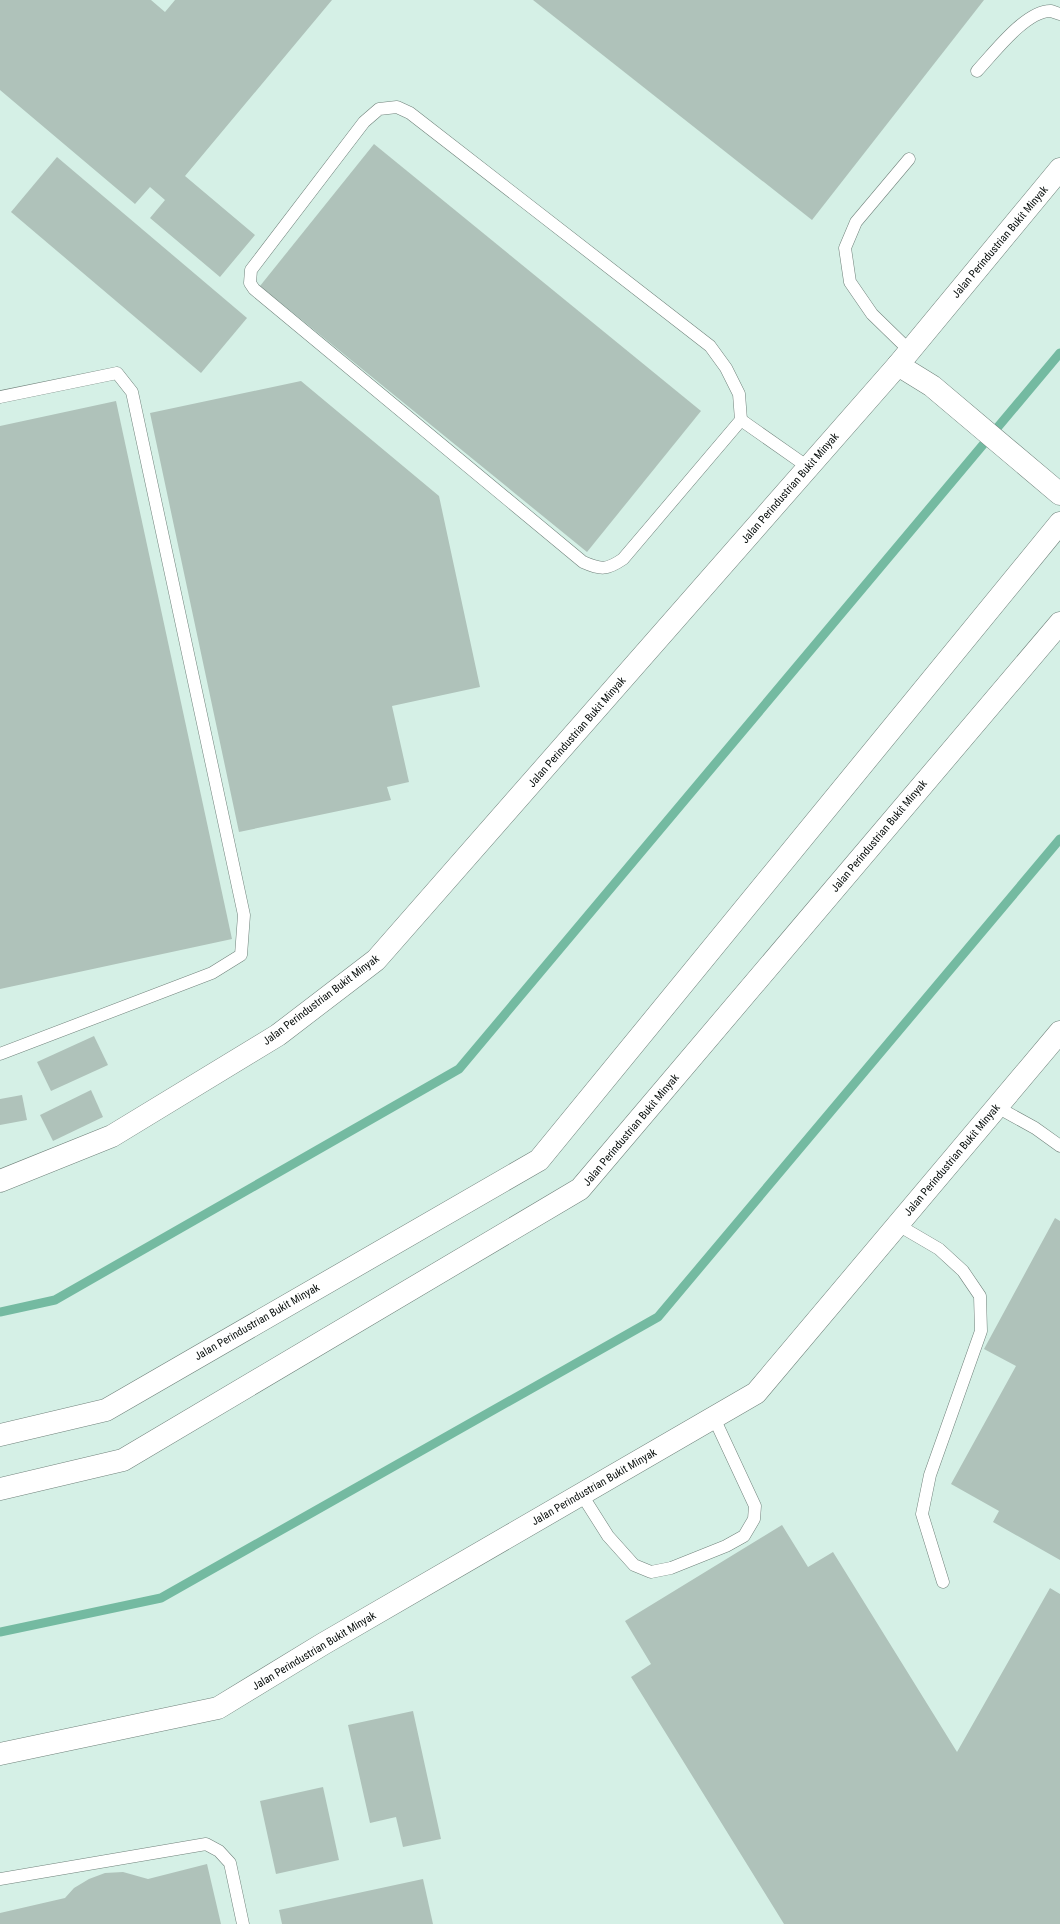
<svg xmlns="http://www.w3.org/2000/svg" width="1060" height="1924" font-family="'Roboto Condensed',sans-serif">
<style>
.built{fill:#d5f0e6}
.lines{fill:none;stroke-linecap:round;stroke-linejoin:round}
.stream{stroke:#74baa1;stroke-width:9}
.building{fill:#afc2ba}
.service-casing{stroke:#70827b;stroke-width:13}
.minor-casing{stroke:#70827b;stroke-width:23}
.secondary-casing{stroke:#70827b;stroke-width:23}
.service{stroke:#fff;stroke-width:12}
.minor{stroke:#fff;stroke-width:22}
.secondary{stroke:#fff;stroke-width:22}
.labels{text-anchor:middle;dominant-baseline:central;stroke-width:3;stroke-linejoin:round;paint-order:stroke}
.street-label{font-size:11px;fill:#070d0b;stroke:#fff}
</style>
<rect width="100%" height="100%" fill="#eafdf5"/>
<rect class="built" x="0" y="0" width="1060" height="1924"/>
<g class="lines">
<g class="stream">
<path d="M 0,1312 L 55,1300 L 459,1069 L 1060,353"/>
<path d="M 0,1632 L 161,1598 L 658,1317 L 1060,839"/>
</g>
</g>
<g class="building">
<path d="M 0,0 L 151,0 L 165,12 L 175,0 L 332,0 L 185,176 L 255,235 L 220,277 L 150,218 L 165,200 L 150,187 L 135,204 L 0,90 Z"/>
<path d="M 533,0 L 984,0 L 812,220 Z"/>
<path d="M 374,144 L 701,411 L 587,552 L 260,286 Z"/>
<path d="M 57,157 L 247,318 L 201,373 L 11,212 Z"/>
<path d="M 301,381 L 439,496 L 480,687 L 392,706 L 409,782 L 387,787 L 391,800 L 239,832 L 150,413 Z"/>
<path d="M 116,401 L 232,939 L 0,989 L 0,426 Z"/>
<path d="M 94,1036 L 108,1065 L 51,1091 L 37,1062 Z"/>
<path d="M 91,1090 L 103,1117 L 53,1141 L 40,1115 Z"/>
<path d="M 22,1095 L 27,1120 L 0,1125 L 0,1099 Z"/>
<path d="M 1055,1218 L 1060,1221 L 1060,1560 L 993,1522 L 999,1511 L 951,1484 L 1016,1366 L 984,1349 Z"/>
<path d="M 782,1525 L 808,1567 L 833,1552 L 957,1752 L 1050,1588 L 1060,1594 L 1060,1924 L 784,1924 L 631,1677 L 651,1664 L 625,1621 Z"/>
<path d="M 413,1711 L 441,1839 L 403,1847 L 396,1817 L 370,1823 L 348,1725 Z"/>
<path d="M 323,1787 L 339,1860 L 276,1874 L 260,1801 Z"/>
<path d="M 207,1864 L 221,1924 L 0,1924 L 0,1913 L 65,1898 L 74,1888 L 89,1879 L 105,1873 L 123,1872 L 148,1879 Z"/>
<path d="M 423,1879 L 433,1924 L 282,1924 L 279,1910 Z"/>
</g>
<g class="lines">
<defs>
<g id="service">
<path d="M 977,71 C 993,54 1026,10 1051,11 C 1054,12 1057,13 1060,14"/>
<path d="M 397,107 L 410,113 L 710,346 L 726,368 L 739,394 L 741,420 L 623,559 C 607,570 601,570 583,562 L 254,289 L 250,283 L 251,270 L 364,122 L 379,109 Z"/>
<path d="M 909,159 L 856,222 L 845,248 L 850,282 L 872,314 L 910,351"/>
<path d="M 0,397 L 117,373 L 132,392 L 244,915 L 241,955 L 212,973 L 0,1054"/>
<path d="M 741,420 L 808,467"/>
<path d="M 997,1107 L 1035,1128 L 1060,1146"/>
<path d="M 898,1225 L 939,1249 L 963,1271 L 980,1296 L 981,1331 L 930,1475 L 922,1514 L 943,1582"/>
<path d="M 582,1495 L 608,1536 L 634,1565 L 651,1572 L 671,1568 L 726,1546 L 744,1536 L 754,1519 L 755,1506 L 714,1418"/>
<path d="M 0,1879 L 206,1844 L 219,1851 L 230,1863 L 243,1924"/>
</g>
<g id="minor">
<path d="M 898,365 L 932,386 L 1060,494"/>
<path d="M 0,1181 L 112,1136 L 278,1035 L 376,960 L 898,365 L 1060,169"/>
<path d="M 0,1754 L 218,1708 L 323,1644 L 756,1393 L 1060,1032"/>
</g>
<g id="secondary">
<path d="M 0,1435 L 106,1410 L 539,1160 L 1060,523"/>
<path d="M 0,1489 L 123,1460 L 580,1189 L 1060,623"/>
</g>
</defs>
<use href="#service" class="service-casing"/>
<use href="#minor" class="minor-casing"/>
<use href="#secondary" class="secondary-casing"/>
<use href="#service" class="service"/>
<use href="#minor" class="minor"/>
<use href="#secondary" class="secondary"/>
</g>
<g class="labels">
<g class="street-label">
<text transform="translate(1000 242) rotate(-50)">Jalan Perindustrian Bukit Minyak</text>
<text transform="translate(790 488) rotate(-49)">Jalan Perindustrian Bukit Minyak</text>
<text transform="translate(577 732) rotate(-49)">Jalan Perindustrian Bukit Minyak</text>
<text transform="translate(879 836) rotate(-50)">Jalan Perindustrian Bukit Minyak</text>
<text transform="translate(321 1000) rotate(-37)">Jalan Perindustrian Bukit Minyak</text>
<text transform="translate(631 1130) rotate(-50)">Jalan Perindustrian Bukit Minyak</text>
<text transform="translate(952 1160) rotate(-50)">Jalan Perindustrian Bukit Minyak</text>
<text transform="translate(257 1322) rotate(-30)">Jalan Perindustrian Bukit Minyak</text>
<text transform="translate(594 1487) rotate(-30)">Jalan Perindustrian Bukit Minyak</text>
<text transform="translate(314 1651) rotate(-31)">Jalan Perindustrian Bukit Minyak</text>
</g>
</g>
</svg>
